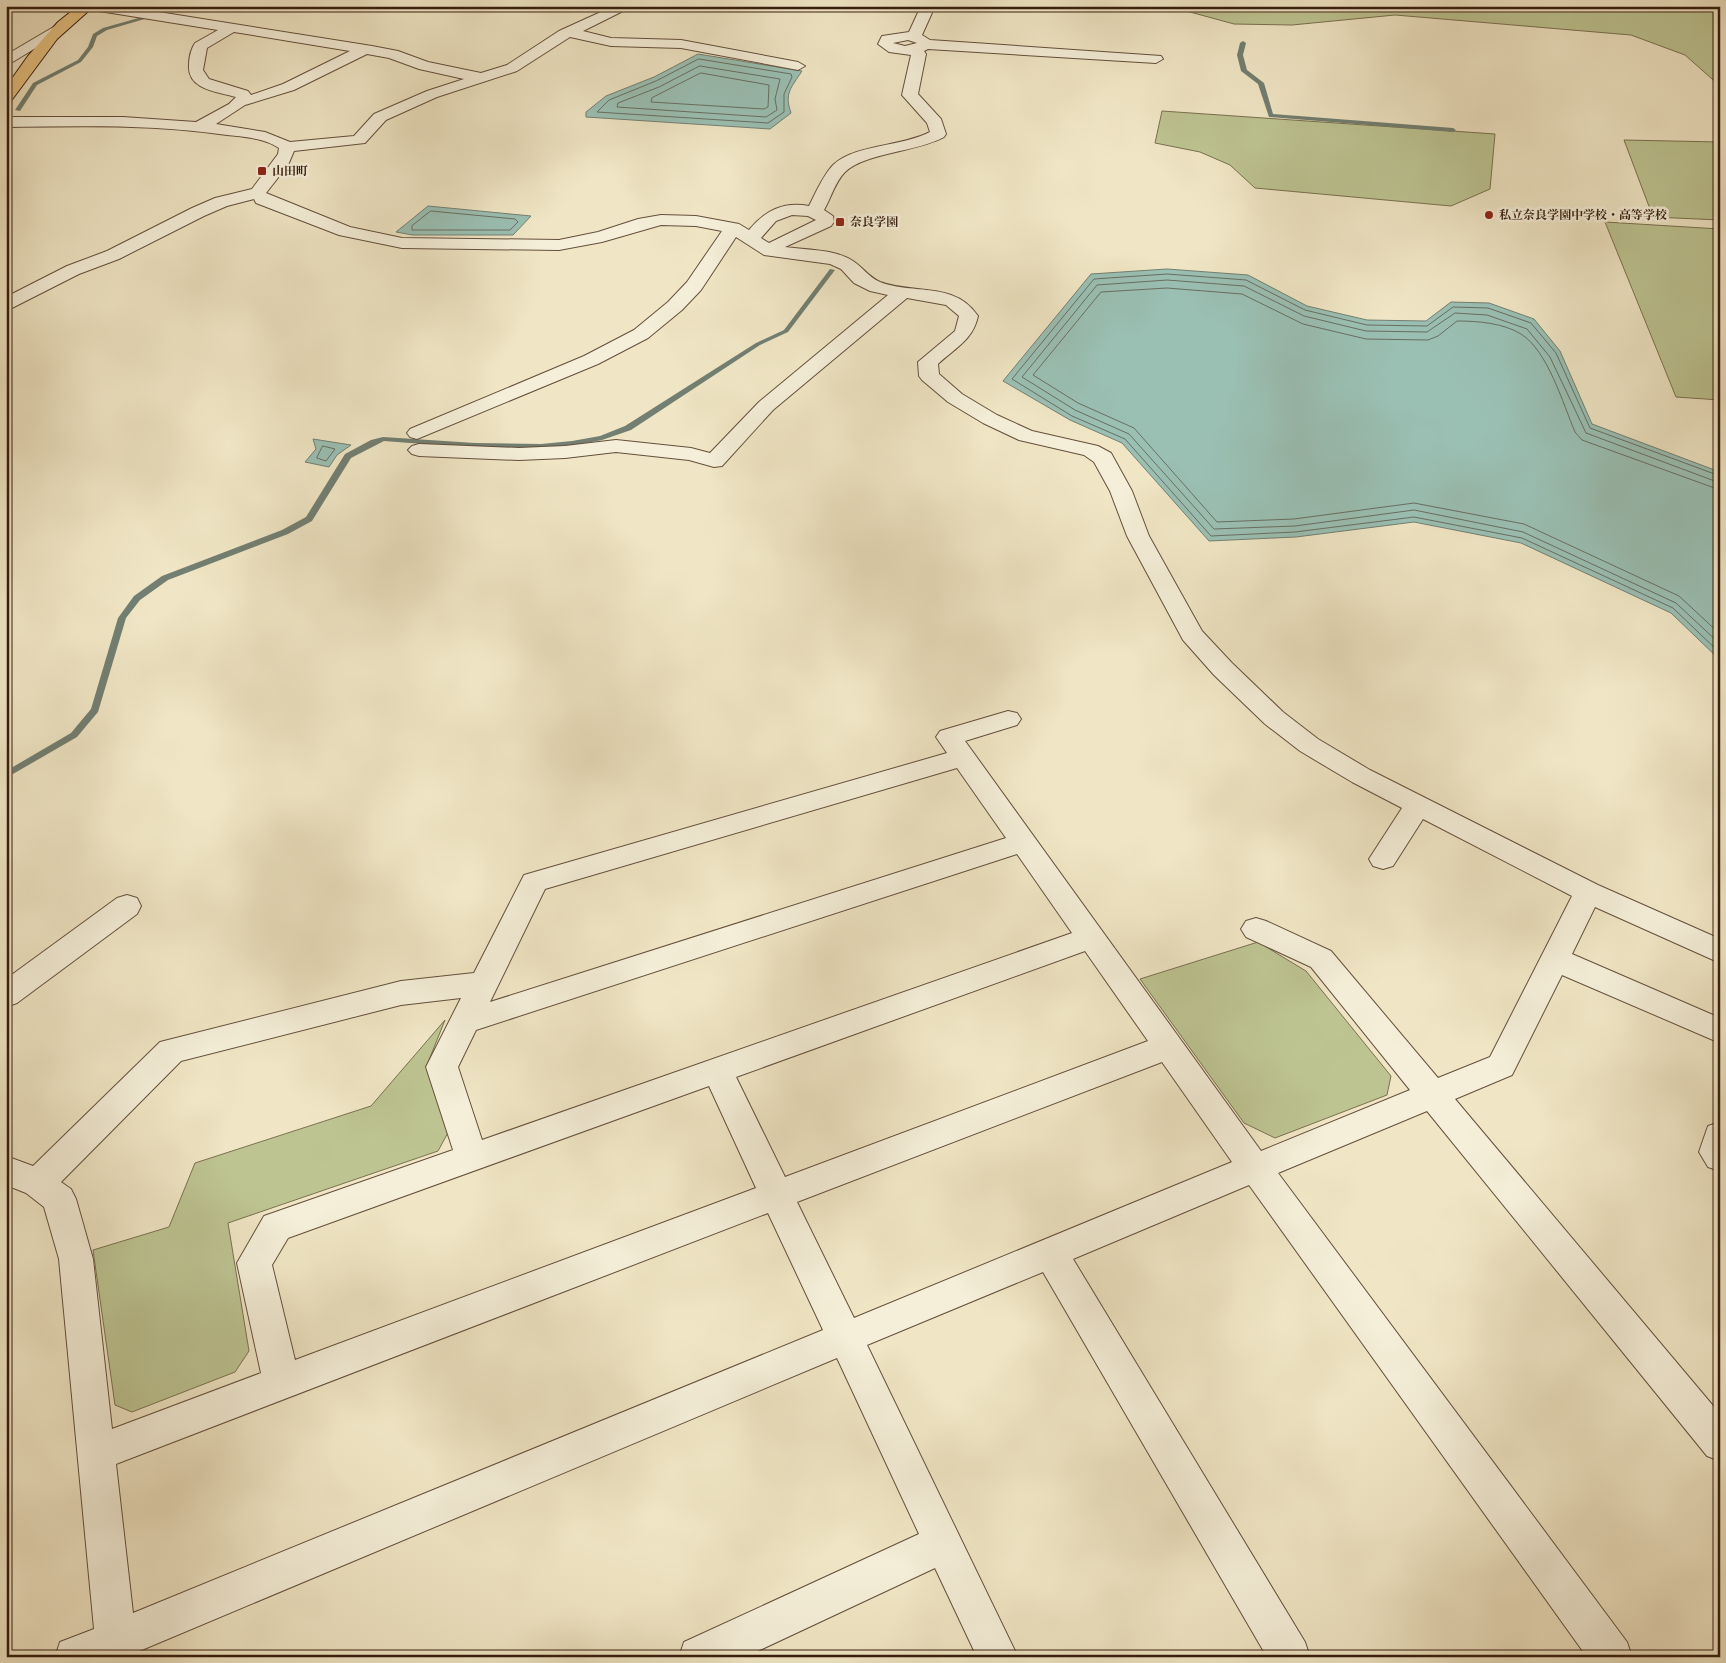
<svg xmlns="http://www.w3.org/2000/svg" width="1726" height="1663" font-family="Alegreya,'Noto Serif JP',serif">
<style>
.green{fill:#bdc492;stroke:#7a7050}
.water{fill:#9ac0b4;stroke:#727f72}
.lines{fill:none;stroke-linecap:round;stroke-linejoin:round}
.shore{stroke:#686e62;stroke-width:1}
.stream{fill:#727f72;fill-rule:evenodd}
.minor-casing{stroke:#644f3c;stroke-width:2}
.major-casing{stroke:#361d0f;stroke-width:2}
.minor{fill:#f5efd9;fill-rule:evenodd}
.major{fill:#e8c382;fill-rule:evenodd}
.poi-dot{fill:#8f2418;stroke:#f5efd9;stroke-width:2}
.labels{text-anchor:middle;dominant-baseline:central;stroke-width:5;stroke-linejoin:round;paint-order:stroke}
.far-poi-label{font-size:12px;font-weight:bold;fill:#361d0f;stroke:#f5efd9;text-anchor:start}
</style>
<rect width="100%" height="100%" fill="#f0e6c5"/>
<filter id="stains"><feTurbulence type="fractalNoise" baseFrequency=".004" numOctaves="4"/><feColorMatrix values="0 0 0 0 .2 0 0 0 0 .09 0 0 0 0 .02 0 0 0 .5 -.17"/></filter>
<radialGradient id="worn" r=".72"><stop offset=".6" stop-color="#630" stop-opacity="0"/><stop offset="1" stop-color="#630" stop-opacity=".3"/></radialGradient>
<g class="green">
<path d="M 1168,6 L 1720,6 L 1720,86 L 1685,55 L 1631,35 L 1395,15 L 1292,25 L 1234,24 Z"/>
<path d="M 1162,111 L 1495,134 L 1490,189 L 1451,206 L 1255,188 L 1230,165 L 1200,152 L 1155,143 Z"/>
<path d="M 1624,140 L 1720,142 L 1720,220 L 1653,217 Z"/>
<path d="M 1605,222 L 1720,229 L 1720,400 L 1676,397 Z"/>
<path d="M 1258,942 L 1306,971 L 1391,1076 L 1387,1095 L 1275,1138 L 1244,1123 L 1140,979 Z"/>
<path d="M 445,1020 L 427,1065 L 450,1129 L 438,1151 L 228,1223 L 249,1351 L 235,1372 L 132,1412 L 115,1405 L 93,1250 L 169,1227 L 195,1163 L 371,1106 Z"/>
</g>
<g class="water">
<path d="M 698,54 L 802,71 C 791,88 784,93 791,113 L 770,129 L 586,117 L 586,112 L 606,96 L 654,77 Z"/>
<path d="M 428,206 L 531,216 L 513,235 L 413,235 L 396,232 Z"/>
<path d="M 1167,269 L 1248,275 L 1307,306 L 1367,320 L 1426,321 L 1451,302 L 1489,303 L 1534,319 L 1560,351 L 1592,424 L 1720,472 L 1720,660 L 1671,613 L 1521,543 L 1414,522 L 1296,537 L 1209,541 L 1122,443 L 1070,420 L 1003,381 L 1091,274 Z"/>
<path d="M 313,439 L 351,445 L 337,455 L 329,467 L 305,462 L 316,449 Z"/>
</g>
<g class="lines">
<g class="shore">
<path d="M 699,59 L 791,74 L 792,77 L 784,94 L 784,112 L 768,123 L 597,112 L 609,100 L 656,81 Z"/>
<path d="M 700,66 L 780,79 L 775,99 L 777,110 L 766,117 L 617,107 L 618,103 L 659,87 Z"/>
<path d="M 701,73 L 769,85 L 768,107 L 764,109 L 651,102 L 652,98 Z"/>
<path d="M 431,211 L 515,219 L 518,222 L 510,230 L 412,230 L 412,226 Z"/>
<path d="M 323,446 L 335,449 L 326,461 L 317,458 Z"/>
<path d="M 1720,476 L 1590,428 L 1556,353 L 1531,323 L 1488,308 L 1453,307 L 1427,326 L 1367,325 L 1305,310 L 1246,280 L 1167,274 L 1094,279 L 1012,379 L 1072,416 L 1125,439 L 1211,536 L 1295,532 L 1414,517 L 1522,538 L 1673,608 L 1720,653"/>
<path d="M 1720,483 L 1586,433 L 1550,357 L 1527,329 L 1487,315 L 1455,313 L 1427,332 L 1366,331 L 1304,316 L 1244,286 L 1167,280 L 1097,285 L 1022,377 L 1075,410 L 1129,434 L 1214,529 L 1295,526 L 1414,510 L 1523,532 L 1676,603 L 1720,644"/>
<path d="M 1720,490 L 1582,440 L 1575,432 C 1563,404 1548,351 1521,334 C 1503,323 1478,321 1457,321 L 1438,336 L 1428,340 L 1366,339 L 1303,324 L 1242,294 L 1167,288 L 1101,292 L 1033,375 L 1078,403 L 1134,428 L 1217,522 L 1294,519 L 1414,503 L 1524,524 L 1679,596 L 1720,634"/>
</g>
<g class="stream">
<path d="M 181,6 L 189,6 L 107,30 L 97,36 L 93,47 L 81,62 L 37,85 L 20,111 L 15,110 L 33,83 L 78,60 L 88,47 L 93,34 L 103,28 Z"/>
<path d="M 1243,41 L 1246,43 L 1243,55 L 1247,70 L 1264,83 L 1273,114 L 1453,128 L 1456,130 L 1453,132 L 1269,117 L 1258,84 L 1241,71 L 1237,55 L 1240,43 Z"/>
<path d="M 830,269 L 835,270 L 788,332 L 760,345 L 631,430 L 602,440 L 572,446 L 541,449 L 475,448 L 384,441 L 351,458 L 312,521 L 288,534 L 168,580 L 140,600 L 126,618 L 98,712 L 77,737 L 6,778 L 6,771 L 71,733 L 91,709 L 118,618 L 134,596 L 162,576 L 282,530 L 306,517 L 345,454 L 371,440 L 383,437 L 475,443 L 541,444 L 572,441 L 600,436 L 625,426 L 756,343 L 784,330 Z"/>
</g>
<defs>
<g id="minor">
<path d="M 86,6 L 121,6 L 372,46 L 398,51 L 428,62 L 481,73 L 507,65 L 559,31 L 614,6 L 633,6 L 583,31 L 611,38 L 681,40 L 798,62 L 805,66 L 798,70 L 681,48 L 611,46 L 570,37 L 517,71 L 437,97 L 386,120 L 365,143 L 294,151 L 288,165 L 266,193 L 350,227 L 402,238 L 559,240 L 598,232 L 638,219 L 661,215 L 696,216 L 739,224 L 749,230 C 765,211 783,201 809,206 C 816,192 823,176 833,165 C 855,144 902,147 930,132 L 927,123 L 902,95 L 911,55 L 889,52 L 878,44 L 882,36 L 909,32 L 921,6 L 935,6 L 922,35 L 930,40 L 1161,56 L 1163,59 L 1156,63 L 928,49 L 924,51 L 926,54 L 918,94 L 941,119 L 946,134 L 944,137 C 917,152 864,153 845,172 C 835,182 831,198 824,210 L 833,216 L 834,222 L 831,226 L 785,247 C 806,250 835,249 853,261 C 864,268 867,276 880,282 C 914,295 955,281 978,316 C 973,340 955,348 938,364 L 939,374 L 962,394 L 997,415 L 1032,431 L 1098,446 L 1111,453 L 1132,491 L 1149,536 L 1202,631 L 1232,663 L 1283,712 L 1318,739 L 1370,770 L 1598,885 L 1720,939 L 1720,963 L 1595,907 L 1572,954 L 1720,1018 L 1720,1043 L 1562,975 L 1512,1075 L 1455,1099 L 1720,1414 L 1720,1461 L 1707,1456 L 1427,1111 L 1278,1173 L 1627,1642 L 1632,1657 L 1587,1657 L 1249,1185 L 1073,1259 L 1305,1642 L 1310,1657 L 1267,1657 L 1043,1272 L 867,1345 L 1018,1657 L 977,1657 L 935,1568 L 745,1657 L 679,1657 L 684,1642 L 919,1534 L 837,1358 L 137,1652 L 138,1657 L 55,1657 L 60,1642 L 94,1629 L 59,1259 L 44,1207 L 26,1193 L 6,1185 L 6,1156 L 33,1166 L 160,1042 L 401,981 L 474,973 L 524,875 L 947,753 L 936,737 L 940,731 L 1008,711 L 1017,713 L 1021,719 L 1017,725 L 965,741 L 1261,1151 L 1410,1090 L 1311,967 L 1246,937 L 1241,929 L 1246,921 L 1256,918 L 1266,921 L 1331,951 L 1438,1078 L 1490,1057 L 1572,896 L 1423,819 L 1393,866 L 1383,869 L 1373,866 L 1369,859 L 1402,808 L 1352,782 L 1300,751 L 1265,724 L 1214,675 L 1183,640 L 1127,536 L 1110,491 L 1094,462 L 1084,455 L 1019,440 L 983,423 L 948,402 L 922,380 L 919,376 L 918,362 L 955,331 L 959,316 L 946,305 L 907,298 L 773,410 L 722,466 L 714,467 L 689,460 L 616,452 L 565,458 L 519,460 L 419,456 L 412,454 L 408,450 L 412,446 L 419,444 L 519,448 L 565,446 L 616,440 L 691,448 L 710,453 L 759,402 L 888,295 L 870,291 L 854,283 L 841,269 L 830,264 L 764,255 L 736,237 L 701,290 L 682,310 L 648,338 L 598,364 L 417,439 L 410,437 L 407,433 L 410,429 L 584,356 L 634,330 L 668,302 L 687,282 L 722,231 L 696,226 L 661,225 L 602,242 L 559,250 L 402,248 L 339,235 L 256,203 L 254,199 L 227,206 L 204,216 L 119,259 L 79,274 L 6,311 L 6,297 L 67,266 L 107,251 L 192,208 L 215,198 L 252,189 L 278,154 L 279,148 C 264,138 245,137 227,135 C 154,124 80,126 6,127 L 6,117 L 123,117 L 196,122 L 229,104 L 236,97 C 219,92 187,90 189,65 C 189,58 191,49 195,43 L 218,30 L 93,10 ZM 234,32 L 350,51 L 283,84 L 251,95 L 248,91 L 209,79 L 203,70 L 207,48 ZM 908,40 L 917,43 L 905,46 L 893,43 ZM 367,54 L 389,58 L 419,69 L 464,79 L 427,91 L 374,114 L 354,136 L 290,142 L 265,132 L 216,124 L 245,105 L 294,90 ZM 792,215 L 808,216 L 816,220 L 769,243 L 761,238 L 776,221 ZM 957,768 L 1006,838 L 490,1002 L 545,889 ZM 1017,854 L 1072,933 L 482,1140 L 458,1067 L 476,1030 ZM 1085,951 L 1148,1041 L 785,1177 L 736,1077 ZM 461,998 L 426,1067 L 453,1150 L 264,1216 L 237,1263 L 261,1373 L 112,1429 L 93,1259 L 76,1199 L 71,1189 L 61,1182 L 181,1061 L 401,1005 ZM 1162,1062 L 1232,1162 L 854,1318 L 797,1202 ZM 709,1086 L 756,1188 L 295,1360 L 272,1265 L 288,1238 ZM 768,1213 L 823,1330 L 133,1613 L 116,1464 Z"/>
<path d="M 62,22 L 67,23 L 69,26 L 67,29 L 6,66 L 6,55 Z"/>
<path d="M 127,895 L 137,898 L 141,906 L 137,914 L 17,1003 L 6,1007 L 6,979 L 117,898 Z"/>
<path d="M 1720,1122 L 1720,1171 L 1708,1167 L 1699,1152 L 1708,1126 Z"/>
</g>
<path id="major" d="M 78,6 L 94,6 L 57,39 L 11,101 L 6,103 L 6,87 L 28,56 L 58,22 Z"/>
</defs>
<use href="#minor" class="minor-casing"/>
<use href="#major" class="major-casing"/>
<use href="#minor" class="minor"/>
<use href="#major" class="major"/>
</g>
<g class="poi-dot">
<rect x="257" y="166" width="10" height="10" rx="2.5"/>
<circle cx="1489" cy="215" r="5"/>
<rect x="835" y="217" width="10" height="10" rx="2.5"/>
</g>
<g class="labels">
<g class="far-poi-label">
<text x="272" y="171">山田町</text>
<text x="1499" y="215">私立奈良学園中学校・高等学校</text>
<text x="850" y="222">奈良学園</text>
</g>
</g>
<rect width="1726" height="1663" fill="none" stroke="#f0e6c5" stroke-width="25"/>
<rect x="8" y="8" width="1711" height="1648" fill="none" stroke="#361d0f" stroke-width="2.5"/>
<rect x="12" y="12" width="1701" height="1638" fill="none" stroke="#361d0f"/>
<rect width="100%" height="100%" filter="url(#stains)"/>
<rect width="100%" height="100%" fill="url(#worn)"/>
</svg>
